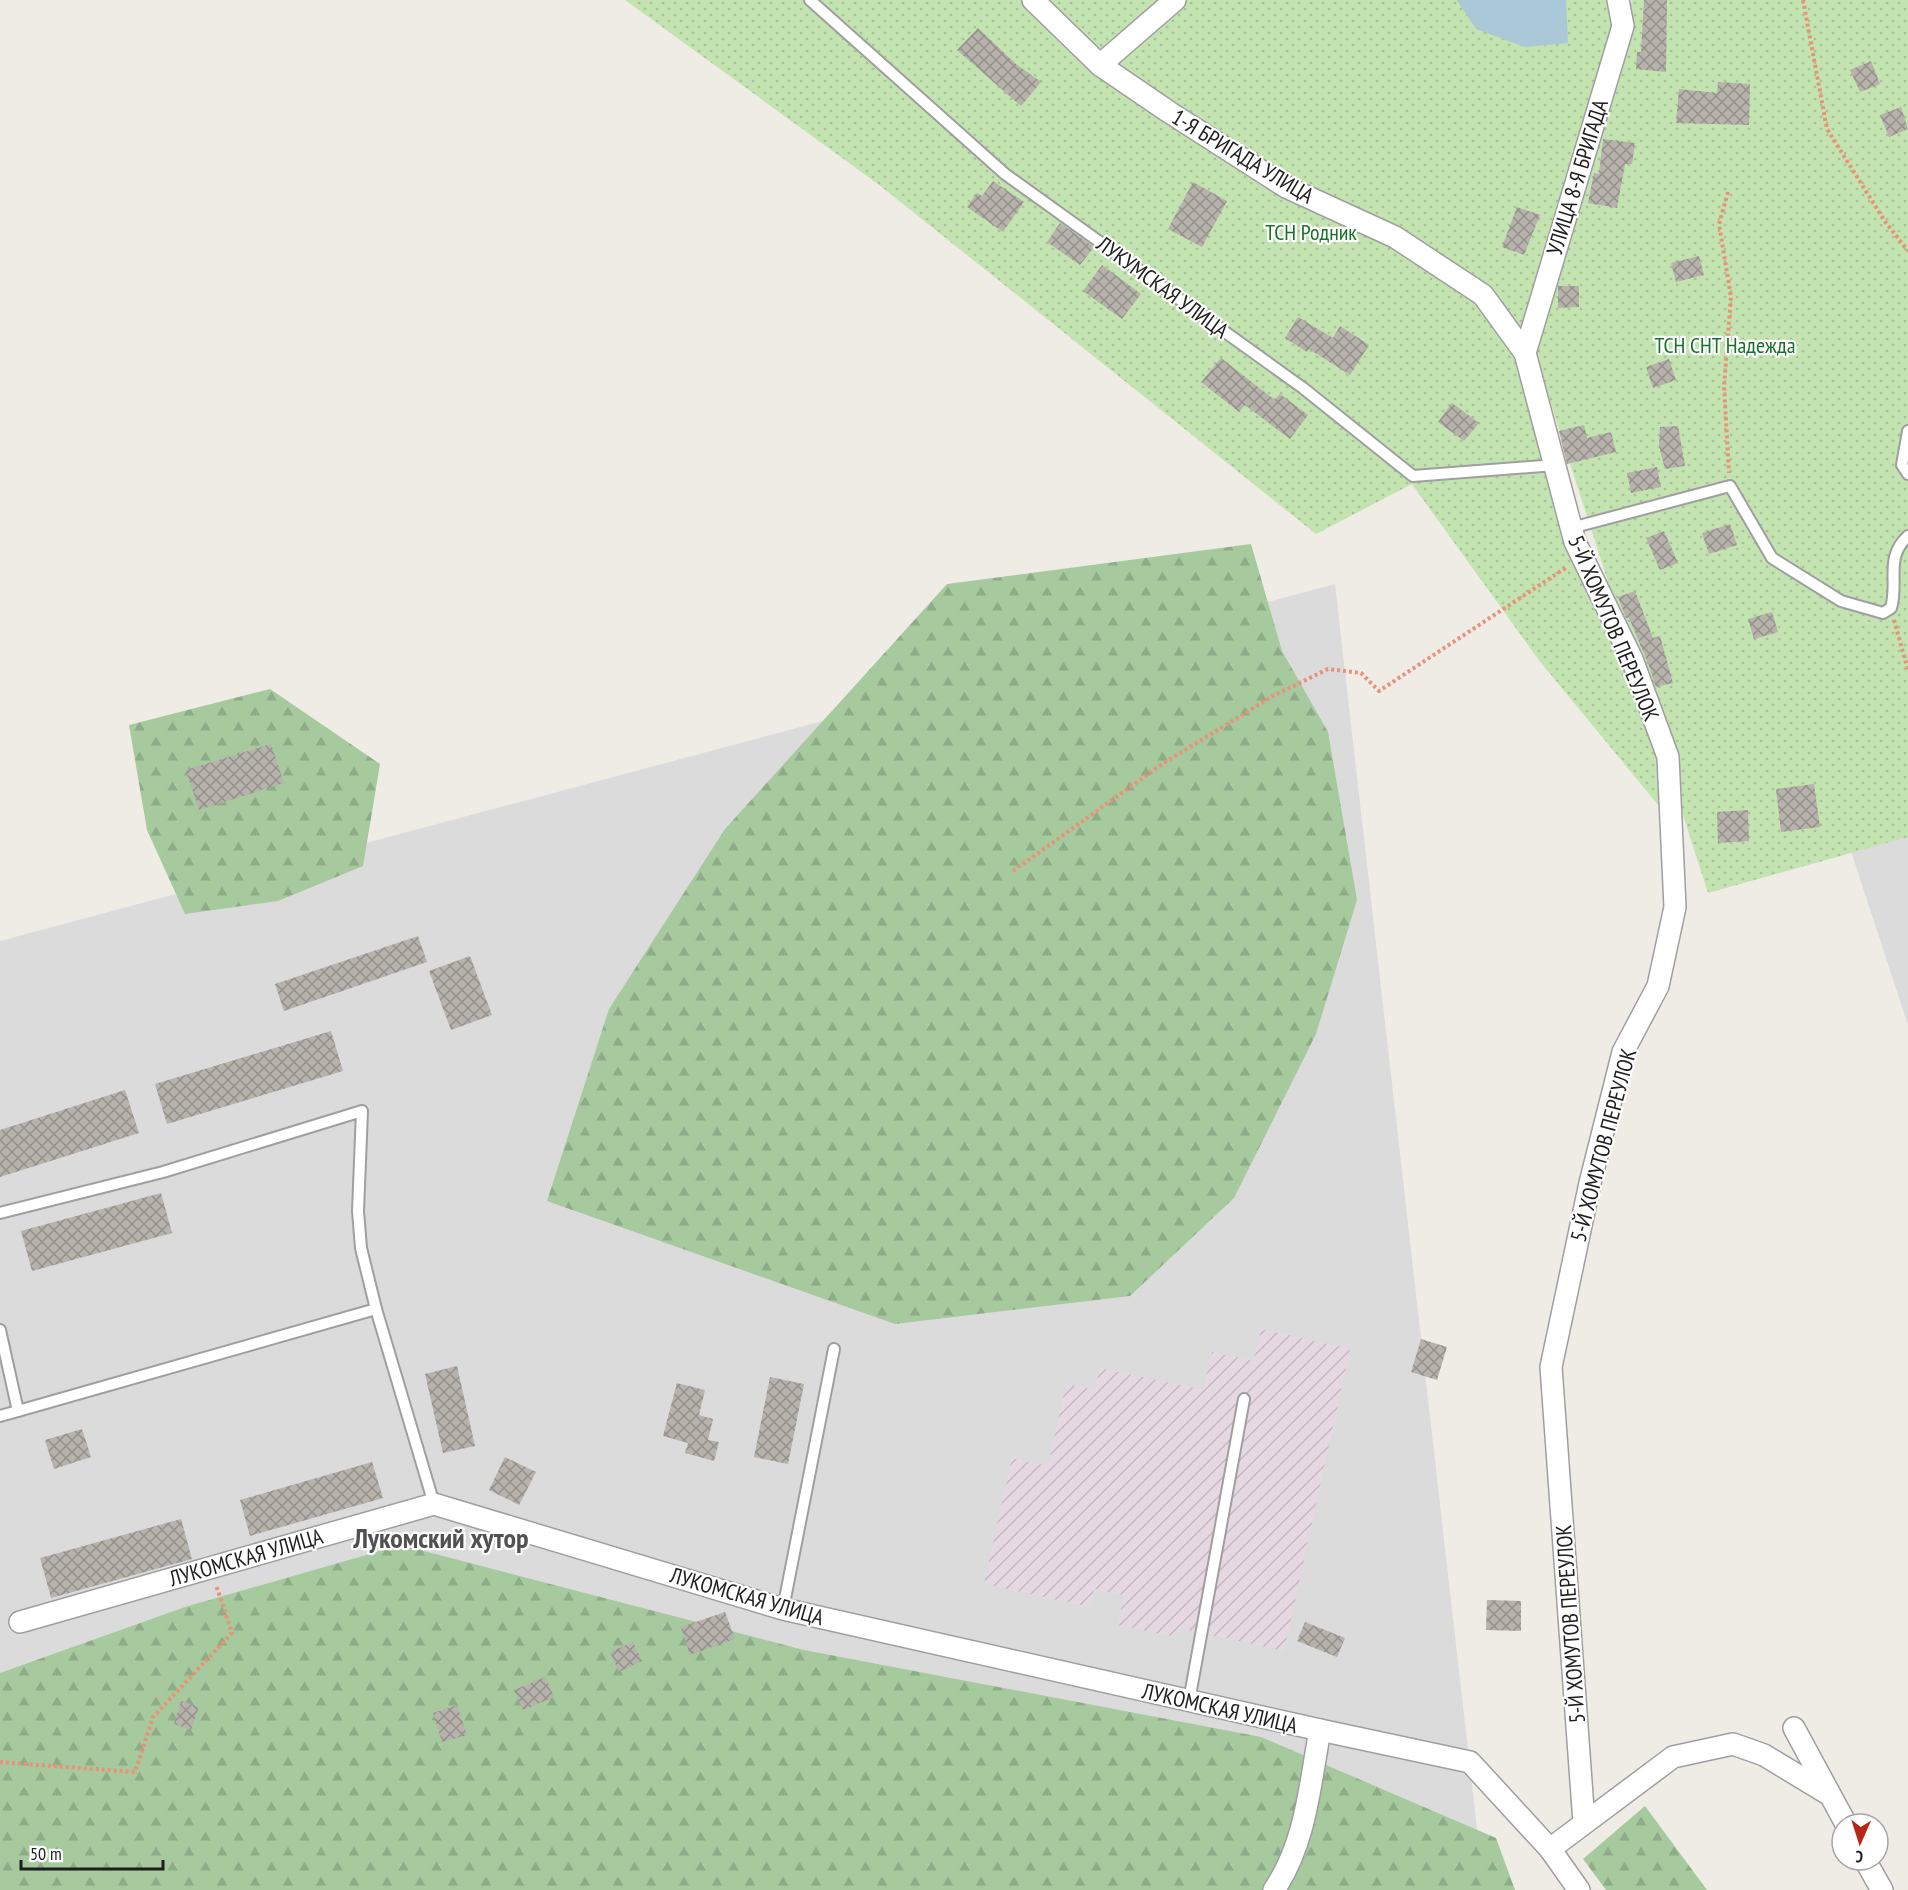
<svg xmlns="http://www.w3.org/2000/svg" width="1908" height="1890" font-family="'PT Sans Narrow',sans-serif">
<style>
.residential{fill:#dcdbdb}
.industrial{fill:url(#industrial-furrows)}
.forest{fill:url(#forest-firs)}
.garden{fill:url(#garden-dots)}
.water{fill:#aac8d7}
.building{fill:url(#building-cross-hatch)}
.lines{fill:none;stroke-linecap:round;stroke-linejoin:round}
.service-casing{stroke:#9f9f9f;stroke-width:14}
.minor-casing{stroke:#9f9f9f;stroke-width:24}
.path{stroke:#eb9179;stroke-width:4;stroke-dasharray:3 3;stroke-linecap:butt}
.service{stroke:#fff;stroke-width:10}
.minor{stroke:#fff;stroke-width:21}
.labels{text-anchor:middle;dominant-baseline:central;stroke-width:4.5;stroke-linejoin:round;paint-order:stroke}
.street-label{font-size:22px;fill:#1e1e1e;stroke:#fff}
.park-label{font-size:22px;fill:#177129;stroke:#fff}
.district-label{font-size:28px;font-weight:bold;fill:#515151;stroke:#fff}
</style>
<defs>
<pattern id="industrial-furrows" width="10" height="10" patternUnits="userSpaceOnUse" patternTransform="scale(1.5)"><rect width="10" height="10" fill="#e6d8e2"/><path d="M-1 1l2-2M0 10L10 0M9 11l2-2" fill="none" stroke="#c5b9c1"/></pattern>
<pattern id="forest-firs" width="22" height="20" patternUnits="userSpaceOnUse" patternTransform="scale(1.5)"><rect width="22" height="20" fill="#a6c99e"/><path d="M5 1l3.5 6h-7zM16 11l3.5 6h-7z" fill="#8eac88"/></pattern>
<pattern id="garden-dots" width="8" height="8" patternUnits="userSpaceOnUse" patternTransform="scale(1.5)"><rect width="8" height="8" fill="#c3e3b0"/><path d="M2 2h.1M6 6h.1" fill="none" stroke="#a7c297" stroke-width="1.8" stroke-linecap="round"/></pattern>
<pattern id="building-cross-hatch" width="8" height="8" patternUnits="userSpaceOnUse" patternTransform="scale(1.5)"><rect width="8" height="8" fill="#b7b2ab"/><path d="M0 0l8 8M0 8l8-8" fill="none" stroke="#94908b"/></pattern>
</defs>
<rect width="100%" height="100%" fill="#eeece5"/>
<g class="residential">
<path d="M 1335,584 L 1484,1890 L 0,1890 L 0,941 Z"/>
<path d="M 1908,801 L 1908,1025 L 1843,827 Z"/>
</g>
<path class="industrial" d="M 1261,1329 L 1350,1349 L 1284,1651 L 1179,1628 L 1176,1637 L 1118,1625 L 1124,1595 L 1094,1589 L 1090,1607 L 984,1584 L 1012,1458 L 1048,1466 L 1066,1384 L 1095,1390 L 1100,1368 L 1203,1390 L 1212,1352 L 1254,1361 Z"/>
<g class="forest">
<path d="M 1251,544 L 1282,651 L 1328,732 L 1357,900 L 1316,1034 L 1234,1198 L 1130,1296 L 895,1324 L 547,1201 L 609,1009 L 725,829 L 947,584 Z"/>
<path d="M 270,689 L 380,764 L 363,866 L 278,901 L 185,914 L 147,830 L 129,725 Z"/>
<path d="M 401,1545 L 804,1650 L 1261,1737 L 1496,1838 L 1515,1890 L 0,1890 L 0,1673 L 185,1607 Z"/>
<path d="M 1645,1806 L 1707,1890 L 1606,1890 L 1583,1859 Z"/>
</g>
<g class="garden">
<path d="M 625,0 L 1622,0 L 1525,333 L 1562,465 L 1682,834 L 1538,659 L 1412,484 L 1316,534 L 878,184 Z"/>
<path d="M 1632,0 L 1908,0 L 1908,837 L 1708,893 L 1533,348 Z"/>
</g>
<path class="water" d="M 1457,0 L 1566,0 L 1568,43 L 1525,47 L 1476,29 Z"/>
<g class="building">
<path d="M 1644,0 L 1667,0 L 1666,72 L 1636,69 L 1637,52 L 1641,52 Z"/>
<path d="M 978,28 L 1016,64 L 1041,82 L 1021,106 L 957,50 Z"/>
<path d="M 1871,61 L 1880,84 L 1860,92 L 1850,70 Z"/>
<path d="M 1718,82 L 1750,84 L 1749,125 L 1676,123 L 1679,89 L 1717,93 Z"/>
<path d="M 1901,107 L 1908,129 L 1889,137 L 1880,115 Z"/>
<path d="M 1603,139 L 1635,143 L 1632,164 L 1625,164 L 1617,208 L 1588,203 L 1594,173 L 1599,174 Z"/>
<path d="M 993,181 L 1024,202 L 1003,232 L 967,207 L 977,193 L 982,196 Z"/>
<path d="M 1193,182 L 1227,201 L 1202,247 L 1168,229 Z"/>
<path d="M 1517,207 L 1540,215 L 1524,255 L 1502,247 Z"/>
<path d="M 1060,223 L 1094,247 L 1080,265 L 1047,242 Z"/>
<path d="M 1699,256 L 1704,275 L 1676,282 L 1671,263 Z"/>
<path d="M 1102,265 L 1141,294 L 1122,319 L 1083,291 Z"/>
<path d="M 1558,286 L 1579,286 L 1579,307 L 1558,308 Z"/>
<path d="M 1298,317 L 1333,338 L 1340,326 L 1369,345 L 1350,375 L 1309,349 L 1307,352 L 1285,338 Z"/>
<path d="M 1221,358 L 1275,400 L 1280,394 L 1308,415 L 1290,439 L 1245,405 L 1239,412 L 1201,382 Z"/>
<path d="M 1669,359 L 1676,380 L 1653,388 L 1646,367 Z"/>
<path d="M 1452,403 L 1479,423 L 1464,441 L 1438,422 Z"/>
<path d="M 1584,425 L 1587,438 L 1611,432 L 1616,452 L 1567,464 L 1559,431 Z"/>
<path d="M 1678,426 L 1685,466 L 1665,469 L 1659,446 L 1660,427 Z"/>
<path d="M 1657,467 L 1661,487 L 1631,493 L 1627,473 Z"/>
<path d="M 1730,524 L 1737,545 L 1709,554 L 1702,533 Z"/>
<path d="M 1664,531 L 1678,563 L 1660,570 L 1646,538 Z"/>
<path d="M 1635,591 L 1653,638 L 1660,636 L 1673,683 L 1656,687 L 1648,663 L 1629,618 L 1626,618 L 1618,597 Z"/>
<path d="M 1772,612 L 1778,632 L 1754,639 L 1748,619 Z"/>
<path d="M 271,744 L 284,783 L 199,810 L 186,770 Z"/>
<path d="M 1814,784 L 1820,827 L 1781,832 L 1776,789 Z"/>
<path d="M 1748,810 L 1749,841 L 1718,843 L 1717,812 Z"/>
<path d="M 418,936 L 427,962 L 284,1011 L 275,984 Z"/>
<path d="M 470,956 L 492,1015 L 451,1030 L 429,971 Z"/>
<path d="M 331,1031 L 343,1071 L 167,1124 L 155,1084 Z"/>
<path d="M 125,1090 L 139,1133 L 0,1177 L 0,1130 Z"/>
<path d="M 161,1193 L 172,1233 L 32,1271 L 21,1231 Z"/>
<path d="M 1421,1339 L 1447,1347 L 1437,1380 L 1411,1372 Z"/>
<path d="M 457,1366 L 475,1446 L 443,1453 L 425,1374 Z"/>
<path d="M 770,1377 L 804,1384 L 788,1464 L 754,1457 Z"/>
<path d="M 677,1383 L 705,1390 L 699,1415 L 713,1419 L 708,1440 L 719,1442 L 714,1461 L 685,1453 L 688,1443 L 663,1436 Z"/>
<path d="M 82,1429 L 91,1457 L 54,1469 L 45,1440 Z"/>
<path d="M 505,1457 L 536,1472 L 519,1505 L 489,1490 Z"/>
<path d="M 372,1462 L 383,1498 L 250,1536 L 240,1500 Z"/>
<path d="M 181,1519 L 192,1559 L 51,1598 L 40,1558 Z"/>
<path d="M 1487,1600 L 1521,1601 L 1521,1631 L 1486,1630 Z"/>
<path d="M 725,1612 L 735,1639 L 690,1655 L 681,1627 Z"/>
<path d="M 1305,1622 L 1345,1638 L 1337,1657 L 1297,1641 Z"/>
<path d="M 633,1642 L 642,1661 L 619,1672 L 610,1652 Z"/>
<path d="M 545,1677 L 554,1697 L 523,1710 L 514,1690 Z"/>
<path d="M 181,1701 L 199,1707 L 191,1730 L 174,1724 Z"/>
<path d="M 457,1705 L 467,1735 L 442,1742 L 433,1713 Z"/>
</g>
<g class="lines">
<defs>
<g id="service">
<path d="M 810,0 L 1005,174 L 1303,388 L 1413,476 L 1555,465"/>
<path d="M 1908,431 L 1902,465 L 1908,474"/>
<path d="M 1571,528 L 1730,486 L 1772,558 L 1841,601 L 1883,613 L 1891,608 C 1899,581 1884,558 1908,536"/>
<path d="M 0,1213 L 163,1172 L 362,1111 L 358,1211 L 361,1248 L 376,1309 L 434,1504"/>
<path d="M 0,1330 L 18,1411 L 376,1309"/>
<path d="M 0,1416 L 18,1411"/>
<path d="M 783,1609 L 834,1349"/>
<path d="M 1189,1701 L 1244,1399"/>
</g>
<g id="minor">
<path d="M 1033,0 L 1100,65 L 1169,112 L 1286,187 L 1395,237 L 1483,295 L 1525,353 L 1575,542 L 1632,659 L 1668,757 L 1675,907 L 1658,986 L 1623,1052 L 1590,1183 L 1551,1367 L 1584,1823"/>
<path d="M 1100,65 L 1175,0"/>
<path d="M 1525,353 L 1623,26 L 1618,0"/>
<path d="M 20,1622 L 434,1504 L 783,1609 L 1320,1730 C 1310,1784 1306,1843 1274,1890"/>
<path d="M 1794,1728 L 1846,1824"/>
<path d="M 1320,1730 L 1470,1762 L 1550,1849 L 1579,1890"/>
<path d="M 1550,1849 L 1673,1757 L 1733,1744 L 1764,1755 L 1830,1795"/>
<path d="M 1865,1860 L 1882,1890"/>
</g>
</defs>
<use href="#service" class="service-casing"/>
<use href="#minor" class="minor-casing"/>
<g class="path">
<path d="M 1803,0 L 1827,129 L 1884,220 L 1908,251"/>
<path d="M 1728,192 L 1719,224 L 1731,297 L 1724,386 L 1729,473"/>
<path d="M 1894,620 L 1908,670"/>
<path d="M 1013,871 L 1162,764 L 1273,696 L 1328,669 L 1361,673 L 1379,691 L 1567,567"/>
<path d="M 0,1762 L 135,1772 L 153,1717 L 232,1633 L 216,1585"/>
</g>
<use href="#service" class="service"/>
<use href="#minor" class="minor"/>
</g>
<g class="labels">
<g class="street-label">
<text transform="translate(1243 156) rotate(31)">1-Я БРИГАДА УЛИЦА</text>
<text transform="translate(1577 177) rotate(-73)">УЛИЦА 8-Я БРИГАДА</text>
<text transform="translate(1163 287) rotate(36)">ЛУКУМСКАЯ УЛИЦА</text>
<text transform="translate(1614 628) rotate(67)">5-Й ХОМУТОВ ПЕРЕУЛОК</text>
<text transform="translate(1603 1145) rotate(-75)">5-Й ХОМУТОВ ПЕРЕУЛОК</text>
<text transform="translate(246 1557) rotate(-16)">ЛУКОМСКАЯ УЛИЦА</text>
<text transform="translate(747 1596) rotate(16)">ЛУКОМСКАЯ УЛИЦА</text>
<text transform="translate(1570 1624) rotate(-94)">5-Й ХОМУТОВ ПЕРЕУЛОК</text>
<text transform="translate(1220 1708) rotate(13)">ЛУКОМСКАЯ УЛИЦА</text>
</g>
<g class="park-label">
<text x="1311" y="232">ТСН Родник</text>
<text x="1725" y="345">ТСН СНТ Надежда</text>
</g>
<g class="district-label">
<text x="441" y="1537">Лукомский хутор</text>
</g>
</g>
<g transform="translate(1860 1842) rotate(183)"><circle r="28" fill="#ffffff" stroke="#a5a5a5" stroke-width="1.5"/>
<path d="M0-4.5L10 22L0 15L-10 22Z" fill="#b62715"/>
<text y="-9" font-size="16" font-weight="bold" text-anchor="middle" fill="#1e1e1e">С</text>
</g>
<path d="M21 1860v9h142v-9" fill="none" stroke="#1e1e1e" stroke-width="3"/>
<text x="30" y="1860" font-size="18" fill="#1e1e1e" stroke="#ffffff" stroke-width="4.5" paint-order="stroke">50 m</text>
</svg>
